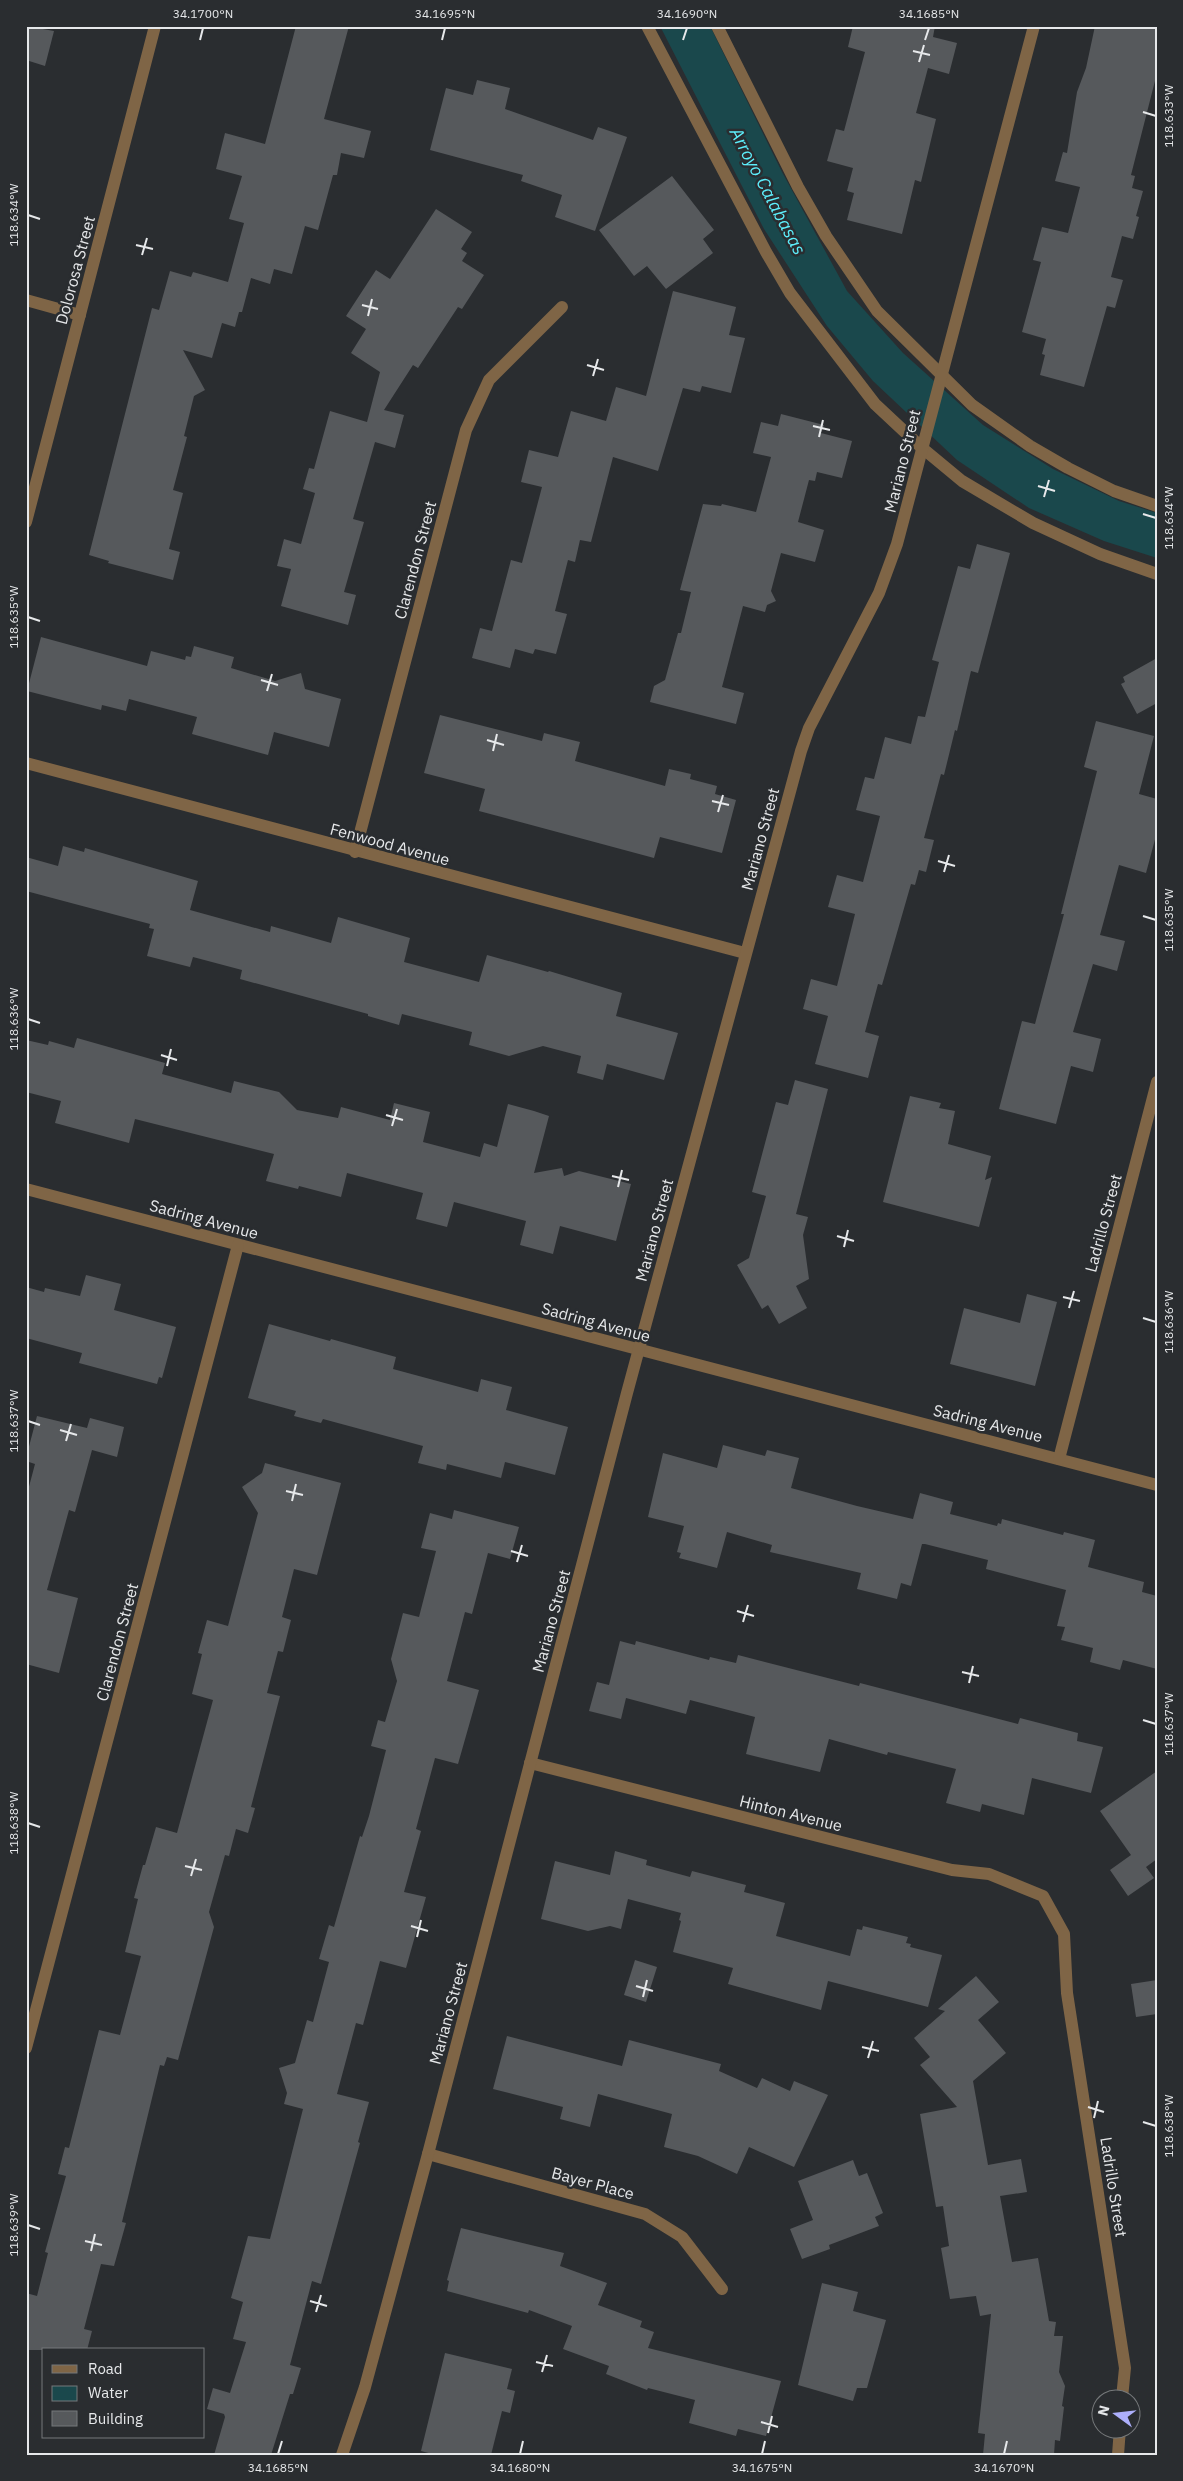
<svg xmlns="http://www.w3.org/2000/svg" width="1183" height="2481" font-family="'IBM Plex Sans',sans-serif">
<style>
.water{fill:#1a484c}
.building{fill:#56595c}
.lines{fill:none;stroke-linecap:round;stroke-linejoin:round}
.lane{stroke:#7f6546;stroke-width:12}
.street{stroke:#7f6546;stroke-width:12}
.ticks{fill:none;stroke:#e6e8ea;stroke-width:2}
.labels{text-anchor:middle;dominant-baseline:central;stroke-width:5;stroke-linejoin:round;paint-order:stroke}
.street-label{font-size:16px;fill:#e6e8ea;stroke:#2a2d30}
.water-label{font-size:18px;font-style:italic;fill:#5deefb;stroke:#2a2d30}
.neatline{fill:none;stroke:#e6e8ea;stroke-width:2}
.ticks-label{font-size:12px;text-anchor:middle;fill:#e6e8ea}
</style>
<rect width="100%" height="100%" fill="#2a2d30"/>
<path class="water" d="M 660,26 L 710,26 L 782,172 L 847,291 L 903,353 L 983,425 L 1053,469 L 1119,501 L 1157,513 L 1157,558 L 1104,541 L 1029,508 L 957,460 L 873,381 L 827,326 L 764,229 Z"/>
<g class="building">
<path d="M 26,26 L 54,31 L 45,66 L 26,60 Z"/>
<path d="M 296,26 L 349,26 L 324,119 L 371,131 L 364,158 L 341,153 L 337,175 L 333,175 L 318,230 L 305,226 L 292,274 L 274,269 L 270,284 L 251,278 L 242,312 L 239,312 L 235,327 L 222,323 L 212,358 L 183,350 L 205,390 L 194,396 L 184,436 L 187,437 L 173,490 L 183,493 L 169,549 L 180,552 L 173,580 L 108,563 L 109,561 L 89,555 L 152,308 L 159,310 L 170,271 L 191,277 L 193,272 L 228,282 L 244,223 L 229,219 L 242,176 L 216,169 L 225,133 L 265,144 Z"/>
<path d="M 853,26 L 935,26 L 933,37 L 957,43 L 949,74 L 928,68 L 916,113 L 936,119 L 921,182 L 915,180 L 902,234 L 847,220 L 854,193 L 847,191 L 853,168 L 827,161 L 836,129 L 844,131 L 865,52 L 848,47 Z"/>
<path d="M 1095,26 L 1157,26 L 1157,73 L 1131,175 L 1135,176 L 1132,188 L 1143,191 L 1136,216 L 1139,217 L 1133,239 L 1122,236 L 1111,277 L 1123,280 L 1115,308 L 1107,306 L 1084,387 L 1040,375 L 1045,355 L 1042,354 L 1046,339 L 1022,332 L 1041,262 L 1033,260 L 1042,227 L 1068,233 L 1080,187 L 1055,181 L 1063,152 L 1067,153 L 1077,92 L 1086,68 Z"/>
<path d="M 477,80 L 510,88 L 505,109 L 593,140 L 598,127 L 627,137 L 595,231 L 555,217 L 562,195 L 521,181 L 523,175 L 430,150 L 446,88 L 473,95 Z"/>
<path d="M 672,176 L 714,230 L 703,239 L 713,253 L 666,289 L 647,266 L 634,276 L 599,230 Z"/>
<path d="M 436,209 L 472,232 L 461,249 L 467,253 L 462,261 L 484,275 L 462,309 L 458,307 L 418,368 L 413,365 L 384,410 L 404,415 L 395,448 L 375,442 L 353,519 L 364,522 L 344,592 L 356,595 L 348,625 L 281,606 L 291,569 L 277,566 L 284,539 L 301,544 L 315,493 L 303,489 L 309,468 L 314,469 L 330,411 L 367,422 L 380,372 L 351,353 L 366,329 L 346,316 L 376,270 L 390,279 Z"/>
<path d="M 673,291 L 736,307 L 729,335 L 745,338 L 731,393 L 702,386 L 700,392 L 683,388 L 658,471 L 613,457 L 591,542 L 580,540 L 575,562 L 568,560 L 555,611 L 567,614 L 556,654 L 535,649 L 533,654 L 515,649 L 510,668 L 472,658 L 480,628 L 492,631 L 511,560 L 522,563 L 542,487 L 521,482 L 529,450 L 558,457 L 571,411 L 606,421 L 616,387 L 646,396 Z"/>
<path d="M 781,414 L 824,425 L 821,433 L 852,441 L 842,478 L 817,472 L 815,481 L 809,480 L 798,522 L 824,530 L 815,562 L 781,553 L 771,591 L 776,601 L 767,605 L 765,612 L 743,606 L 722,687 L 744,693 L 736,724 L 650,702 L 654,686 L 665,680 L 678,633 L 681,633 L 691,592 L 680,590 L 703,504 L 721,506 L 722,504 L 756,512 L 771,457 L 753,453 L 761,422 L 778,426 Z"/>
<path d="M 977,544 L 1010,553 L 978,673 L 971,671 L 957,731 L 955,730 L 944,775 L 941,774 L 924,838 L 934,840 L 926,872 L 919,870 L 915,885 L 911,884 L 882,985 L 878,984 L 865,1032 L 879,1036 L 868,1078 L 815,1064 L 828,1016 L 803,1009 L 811,979 L 837,986 L 855,914 L 828,907 L 837,875 L 863,882 L 880,816 L 856,810 L 865,777 L 874,779 L 885,737 L 911,744 L 918,716 L 925,717 L 939,662 L 932,660 L 958,566 L 970,569 Z"/>
<path d="M 41,637 L 147,666 L 151,651 L 185,660 L 186,656 L 191,657 L 194,646 L 234,657 L 231,668 L 275,681 L 301,673 L 305,689 L 341,699 L 329,747 L 274,732 L 268,755 L 192,734 L 197,717 L 129,699 L 126,711 L 102,705 L 101,710 L 27,691 Z"/>
<path d="M 1157,658 L 1157,703 L 1137,714 L 1121,684 L 1125,682 L 1123,677 Z"/>
<path d="M 440,715 L 542,741 L 544,733 L 580,742 L 575,761 L 665,786 L 669,769 L 691,774 L 690,779 L 717,786 L 715,794 L 736,800 L 722,853 L 660,837 L 654,858 L 479,811 L 485,789 L 424,773 Z"/>
<path d="M 1096,721 L 1154,736 L 1139,794 L 1157,799 L 1157,832 L 1146,873 L 1119,865 L 1100,935 L 1125,941 L 1117,971 L 1093,964 L 1073,1032 L 1101,1039 L 1093,1072 L 1071,1066 L 1056,1124 L 999,1109 L 1022,1021 L 1035,1024 L 1064,914 L 1061,914 L 1097,771 L 1084,767 Z"/>
<path d="M 63,846 L 84,852 L 85,848 L 198,881 L 190,910 L 270,932 L 271,926 L 331,943 L 338,917 L 410,938 L 404,962 L 479,982 L 487,955 L 548,972 L 549,971 L 622,993 L 616,1016 L 678,1033 L 664,1080 L 607,1064 L 603,1080 L 577,1073 L 581,1056 L 543,1046 L 509,1056 L 469,1045 L 472,1032 L 402,1014 L 399,1025 L 368,1016 L 368,1014 L 240,979 L 242,970 L 193,957 L 190,967 L 147,956 L 154,929 L 149,928 L 150,924 L 26,891 L 26,857 L 58,866 Z"/>
<path d="M 77,1038 L 165,1063 L 162,1074 L 231,1093 L 234,1081 L 279,1092 L 297,1110 L 338,1118 L 341,1107 L 390,1120 L 394,1103 L 430,1112 L 423,1142 L 480,1157 L 484,1143 L 497,1147 L 508,1104 L 534,1111 L 549,1116 L 534,1173 L 562,1168 L 564,1176 L 579,1171 L 631,1184 L 616,1241 L 560,1226 L 553,1254 L 520,1245 L 526,1221 L 454,1202 L 447,1227 L 416,1219 L 423,1193 L 347,1173 L 341,1197 L 299,1186 L 298,1189 L 266,1181 L 274,1154 L 135,1119 L 129,1143 L 55,1123 L 61,1101 L 26,1092 L 26,1040 L 48,1045 L 49,1041 L 74,1048 Z"/>
<path d="M 795,1080 L 828,1089 L 796,1214 L 808,1217 L 803,1235 L 809,1279 L 796,1286 L 807,1308 L 779,1324 L 768,1305 L 762,1309 L 737,1265 L 749,1258 L 766,1196 L 752,1192 L 776,1102 L 788,1105 Z"/>
<path d="M 910,1096 L 941,1103 L 939,1108 L 955,1111 L 948,1144 L 991,1156 L 985,1180 L 992,1177 L 979,1227 L 883,1202 Z"/>
<path d="M 86,1275 L 121,1284 L 114,1310 L 176,1327 L 162,1378 L 159,1377 L 157,1384 L 79,1363 L 82,1353 L 26,1338 L 26,1287 L 44,1292 L 45,1288 L 80,1296 Z"/>
<path d="M 1027,1294 L 1057,1302 L 1035,1386 L 950,1364 L 964,1308 L 1020,1323 Z"/>
<path d="M 269,1324 L 330,1341 L 331,1339 L 396,1357 L 393,1369 L 478,1392 L 481,1379 L 512,1387 L 506,1410 L 568,1427 L 555,1475 L 505,1462 L 501,1478 L 447,1464 L 446,1470 L 418,1463 L 423,1446 L 323,1419 L 321,1423 L 294,1416 L 296,1411 L 248,1398 Z"/>
<path d="M 37,1416 L 87,1428 L 90,1418 L 124,1427 L 117,1457 L 92,1450 L 75,1512 L 69,1510 L 47,1590 L 78,1598 L 59,1673 L 26,1664 L 26,1498 L 35,1464 L 26,1461 L 26,1458 Z"/>
<path d="M 723,1445 L 765,1456 L 767,1450 L 799,1458 L 791,1488 L 857,1506 L 913,1519 L 920,1493 L 953,1502 L 950,1514 L 997,1526 L 998,1523 L 1001,1524 L 1002,1519 L 1063,1535 L 1064,1532 L 1095,1540 L 1088,1567 L 1144,1582 L 1142,1592 L 1157,1596 L 1157,1669 L 1123,1660 L 1120,1670 L 1090,1662 L 1093,1648 L 1061,1640 L 1065,1627 L 1057,1626 L 1066,1590 L 986,1569 L 988,1560 L 925,1544 L 922,1544 L 911,1586 L 901,1583 L 897,1599 L 857,1589 L 861,1573 L 770,1552 L 772,1545 L 727,1532 L 717,1568 L 679,1558 L 681,1553 L 677,1552 L 684,1526 L 648,1517 L 663,1453 L 717,1468 Z"/>
<path d="M 265,1463 L 341,1483 L 317,1575 L 294,1569 L 282,1617 L 291,1620 L 283,1652 L 278,1651 L 267,1693 L 280,1696 L 251,1807 L 255,1808 L 248,1833 L 236,1829 L 229,1856 L 225,1855 L 209,1912 L 214,1927 L 178,2060 L 167,2057 L 164,2066 L 160,2065 L 122,2222 L 126,2223 L 114,2266 L 101,2264 L 89,2310 L 84,2329 L 92,2331 L 87,2350 L 26,2350 L 26,2293 L 37,2296 L 48,2253 L 45,2252 L 66,2176 L 58,2174 L 65,2147 L 69,2148 L 99,2030 L 120,2035 L 141,1956 L 125,1952 L 138,1899 L 134,1898 L 143,1865 L 145,1865 L 156,1827 L 177,1833 L 213,1700 L 192,1694 L 202,1654 L 198,1653 L 207,1620 L 228,1626 L 258,1513 L 242,1487 L 262,1473 Z"/>
<path d="M 454,1510 L 519,1527 L 510,1559 L 488,1553 L 472,1614 L 465,1612 L 447,1681 L 479,1690 L 458,1764 L 435,1758 L 416,1829 L 421,1831 L 404,1892 L 426,1897 L 406,1968 L 380,1961 L 363,2025 L 356,2023 L 337,2094 L 369,2102 L 358,2142 L 360,2143 L 321,2284 L 312,2281 L 290,2365 L 301,2368 L 293,2394 L 290,2394 L 271,2455 L 214,2455 L 225,2417 L 224,2414 L 207,2409 L 213,2388 L 230,2393 L 246,2342 L 233,2339 L 243,2302 L 231,2298 L 248,2236 L 270,2239 L 303,2109 L 284,2104 L 287,2093 L 279,2068 L 295,2063 L 307,2020 L 313,2022 L 329,1962 L 319,1959 L 329,1925 L 334,1927 L 360,1836 L 362,1837 L 369,1816 L 386,1750 L 371,1746 L 378,1720 L 385,1722 L 397,1681 L 391,1659 L 403,1613 L 419,1617 L 436,1551 L 421,1548 L 430,1513 L 452,1519 Z"/>
<path d="M 620,1641 L 635,1645 L 636,1641 L 709,1660 L 710,1657 L 736,1663 L 738,1655 L 859,1686 L 860,1683 L 1018,1724 L 1020,1718 L 1078,1733 L 1077,1741 L 1103,1747 L 1091,1793 L 1032,1778 L 1024,1815 L 982,1804 L 980,1812 L 946,1803 L 956,1769 L 888,1752 L 887,1755 L 829,1739 L 820,1772 L 746,1754 L 755,1717 L 690,1700 L 686,1714 L 626,1698 L 621,1719 L 589,1711 L 597,1682 L 609,1685 Z"/>
<path d="M 1157,1771 L 1157,1859 L 1146,1867 L 1154,1878 L 1128,1896 L 1110,1870 L 1131,1855 L 1100,1811 Z"/>
<path d="M 615,1851 L 647,1860 L 646,1865 L 690,1877 L 692,1871 L 746,1885 L 744,1892 L 785,1903 L 776,1936 L 850,1956 L 857,1929 L 862,1930 L 863,1926 L 908,1937 L 906,1943 L 911,1944 L 910,1947 L 942,1955 L 928,2007 L 828,1981 L 821,2010 L 728,1984 L 733,1968 L 673,1952 L 681,1921 L 679,1920 L 681,1913 L 628,1899 L 621,1929 L 610,1926 L 588,1931 L 541,1919 L 555,1861 L 610,1875 Z"/>
<path d="M 635,1960 L 657,1967 L 646,2002 L 624,1995 Z"/>
<path d="M 976,1976 L 999,2002 L 978,2020 L 1006,2053 L 973,2081 L 988,2165 L 1021,2159 L 1027,2192 L 1000,2196 L 1012,2262 L 1038,2258 L 1049,2321 L 1056,2322 L 1054,2336 L 1063,2336 L 1059,2372 L 1065,2386 L 1062,2406 L 1064,2407 L 1060,2441 L 1055,2440 L 1054,2455 L 983,2455 L 985,2434 L 978,2433 L 991,2314 L 980,2316 L 976,2296 L 950,2299 L 941,2248 L 949,2246 L 943,2206 L 936,2207 L 920,2114 L 957,2107 L 920,2065 L 930,2057 L 914,2038 L 945,2011 L 938,2009 Z"/>
<path d="M 1157,1980 L 1157,2014 L 1136,2017 L 1131,1984 Z"/>
<path d="M 507,2036 L 622,2066 L 629,2040 L 721,2064 L 719,2071 L 757,2088 L 762,2078 L 790,2091 L 794,2081 L 828,2095 L 794,2167 L 749,2147 L 737,2174 L 698,2156 L 664,2147 L 672,2114 L 598,2094 L 590,2127 L 560,2119 L 563,2107 L 493,2089 Z"/>
<path d="M 853,2160 L 859,2176 L 867,2173 L 883,2213 L 875,2217 L 879,2226 L 829,2245 L 830,2249 L 802,2259 L 790,2229 L 813,2220 L 798,2181 Z"/>
<path d="M 461,2228 L 564,2253 L 560,2266 L 607,2283 L 598,2305 L 642,2321 L 640,2327 L 654,2332 L 648,2348 L 781,2381 L 766,2436 L 738,2429 L 736,2436 L 689,2423 L 695,2400 L 648,2388 L 647,2390 L 606,2374 L 609,2366 L 563,2349 L 572,2326 L 529,2310 L 528,2313 L 447,2291 L 449,2281 L 447,2280 Z"/>
<path d="M 822,2283 L 858,2292 L 853,2311 L 886,2320 L 867,2388 L 857,2388 L 853,2401 L 798,2385 Z"/>
<path d="M 445,2353 L 512,2369 L 507,2389 L 515,2391 L 510,2413 L 502,2411 L 491,2455 L 436,2455 L 421,2451 Z"/>
</g>
<g class="lines">
<g class="lane">
<path d="M 647,26 L 766,252 L 790,293 L 875,404 L 921,447 L 962,481 L 1033,523 L 1100,554 L 1157,574"/>
<path d="M 717,26 L 798,187 L 826,236 L 877,311 L 972,405 L 1030,446 L 1068,468 L 1114,491 L 1157,506"/>
<path d="M 26,300 L 80,315"/>
</g>
<g class="street">
<path d="M 26,522 L 155,26"/>
<path d="M 26,763 L 745,953"/>
<path d="M 355,852 L 466,430 L 489,380 L 562,307"/>
<path d="M 26,1189 L 1157,1485"/>
<path d="M 1059,1459 L 1157,1082"/>
<path d="M 530,1763 L 952,1870 L 989,1874 L 1043,1896 L 1064,1934 L 1067,1993 L 1125,2368 L 1122,2398"/>
<path d="M 26,2048 L 238,1245"/>
<path d="M 428,2154 L 645,2214 L 682,2237 L 722,2289"/>
<path d="M 342,2455 L 365,2387 L 428,2154 L 627,1393 L 801,751 L 809,728 L 879,593 L 897,544 L 1034,26"/>
<path d="M 1118,2455 L 1120,2428"/>
</g>
</g>
<path class="ticks" d="M 200,40 L 203,28M 442,40 L 445,28M 683,40 L 687,28M 925,40 L 929,28M 913,51 L 930,55M 919,62 L 924,45M 1143,112 L 1156,116M 28,215 L 40,219M 136,245 L 153,249M 142,255 L 147,238M 362,305 L 378,309M 368,316 L 372,299M 587,365 L 604,370M 593,376 L 598,359M 813,426 L 830,430M 819,437 L 823,420M 1038,486 L 1055,491M 1044,497 L 1049,480M 1143,514 L 1156,518M 28,617 L 40,621M 261,680 L 278,685M 267,691 L 272,674M 487,740 L 504,745M 493,751 L 497,734M 712,801 L 729,805M 718,812 L 723,795M 938,861 L 955,866M 944,872 L 949,855M 1143,916 L 1156,920M 28,1019 L 40,1023M 161,1055 L 177,1060M 167,1066 L 171,1049M 386,1115 L 403,1120M 392,1126 L 397,1109M 612,1176 L 629,1180M 618,1187 L 622,1170M 837,1236 L 854,1241M 844,1247 L 848,1230M 1063,1297 L 1080,1301M 1069,1308 L 1074,1291M 1143,1318 L 1156,1322M 28,1421 L 40,1425M 60,1430 L 77,1435M 66,1441 L 71,1424M 286,1491 L 303,1495M 292,1501 L 296,1484M 511,1551 L 528,1556M 517,1562 L 522,1545M 737,1611 L 754,1616M 743,1622 L 748,1605M 962,1672 L 979,1676M 969,1683 L 973,1666M 1143,1720 L 1156,1724M 28,1823 L 40,1827M 185,1866 L 202,1870M 191,1876 L 196,1859M 411,1926 L 428,1931M 417,1937 L 421,1920M 636,1986 L 653,1991M 643,1997 L 647,1980M 862,2047 L 879,2051M 868,2058 L 873,2041M 1088,2107 L 1104,2112M 1094,2118 L 1098,2101M 1143,2122 L 1156,2126M 28,2225 L 40,2229M 85,2241 L 102,2245M 91,2251 L 95,2234M 310,2301 L 327,2306M 316,2312 L 321,2295M 536,2362 L 553,2366M 542,2372 L 547,2355M 761,2422 L 778,2427M 768,2433 L 772,2416M 278,2454 L 282,2441M 520,2454 L 523,2441M 762,2454 L 765,2441M 1004,2454 L 1007,2441"/>
<g class="labels">
<g class="street-label">
<text transform="translate(75 270) rotate(-75)">Dolorosa Street</text>
<text transform="translate(902 461) rotate(-76)">Mariano Street</text>
<text transform="translate(415 560) rotate(-75)">Clarendon Street</text>
<text transform="translate(760 839) rotate(-75)">Mariano Street</text>
<text transform="translate(390 844) rotate(15)">Fenwood Avenue</text>
<text transform="translate(204 1219) rotate(15)">Sadring Avenue</text>
<text transform="translate(1103 1223) rotate(-75)">Ladrillo Street</text>
<text transform="translate(654 1230) rotate(-75)">Mariano Street</text>
<text transform="translate(596 1322) rotate(15)">Sadring Avenue</text>
<text transform="translate(988 1423) rotate(14)">Sadring Avenue</text>
<text transform="translate(551 1621) rotate(-75)">Mariano Street</text>
<text transform="translate(117 1642) rotate(-75)">Clarendon Street</text>
<text transform="translate(791 1813) rotate(14)">Hinton Avenue</text>
<text transform="translate(448 2013) rotate(-75)">Mariano Street</text>
<text transform="translate(593 2183) rotate(15)">Bayer Place</text>
<text transform="translate(1114 2187) rotate(81)">Ladrillo Street</text>
</g>
<g class="water-label">
<text transform="translate(768 191) rotate(62)">Arroyo Calabasas</text>
</g>
</g>
<rect width="1183" height="2481" fill="none" stroke="#2a2d30" stroke-width="55"/>
<rect x="42" y="2348" width="162" height="90" fill="#2a2d30" stroke="#75787a"/>
<rect x="52" y="2365" width="25" height="8" fill="#7f6546" stroke="#75787a"/>
<text x="88" y="2374" font-size="15" fill="#e6e8ea">Road</text>
<rect x="52" y="2386" width="25" height="15" fill="#1a484c" stroke="#75787a"/>
<text x="88" y="2398" font-size="15" fill="#e6e8ea">Water</text>
<rect x="52" y="2411" width="25" height="15" fill="#56595c" stroke="#75787a"/>
<text x="88" y="2424" font-size="15" fill="#e6e8ea">Building</text>
<g transform="translate(1116 2414) rotate(285)"><circle r="24" fill="#2a2d30" stroke="#75787a"/>
<path d="M0-4L9 19L0 12L-9 19Z" fill="#adaffb"/>
<text y="-8" font-size="14" font-weight="bold" text-anchor="middle" fill="#e6e8ea">N</text>
</g>
<rect x="28" y="28" width="1128" height="2426" class="neatline"/>
<g class="ticks-label">
<text x="203" y="18">34.1700°N</text>
<text x="445" y="18">34.1695°N</text>
<text x="687" y="18">34.1690°N</text>
<text x="929" y="18">34.1685°N</text>
<text transform="translate(1169 116) rotate(-90)" y="4">118.633°W</text>
<text transform="translate(14 215) rotate(-90)" y="4">118.634°W</text>
<text transform="translate(1169 518) rotate(-90)" y="4">118.634°W</text>
<text transform="translate(14 617) rotate(-90)" y="4">118.635°W</text>
<text transform="translate(1169 920) rotate(-90)" y="4">118.635°W</text>
<text transform="translate(14 1019) rotate(-90)" y="4">118.636°W</text>
<text transform="translate(1169 1322) rotate(-90)" y="4">118.636°W</text>
<text transform="translate(14 1421) rotate(-90)" y="4">118.637°W</text>
<text transform="translate(1169 1724) rotate(-90)" y="4">118.637°W</text>
<text transform="translate(14 1823) rotate(-90)" y="4">118.638°W</text>
<text transform="translate(1169 2126) rotate(-90)" y="4">118.638°W</text>
<text transform="translate(14 2225) rotate(-90)" y="4">118.639°W</text>
<text x="278" y="2472">34.1685°N</text>
<text x="520" y="2472">34.1680°N</text>
<text x="762" y="2472">34.1675°N</text>
<text x="1004" y="2472">34.1670°N</text>
</g>
</svg>
